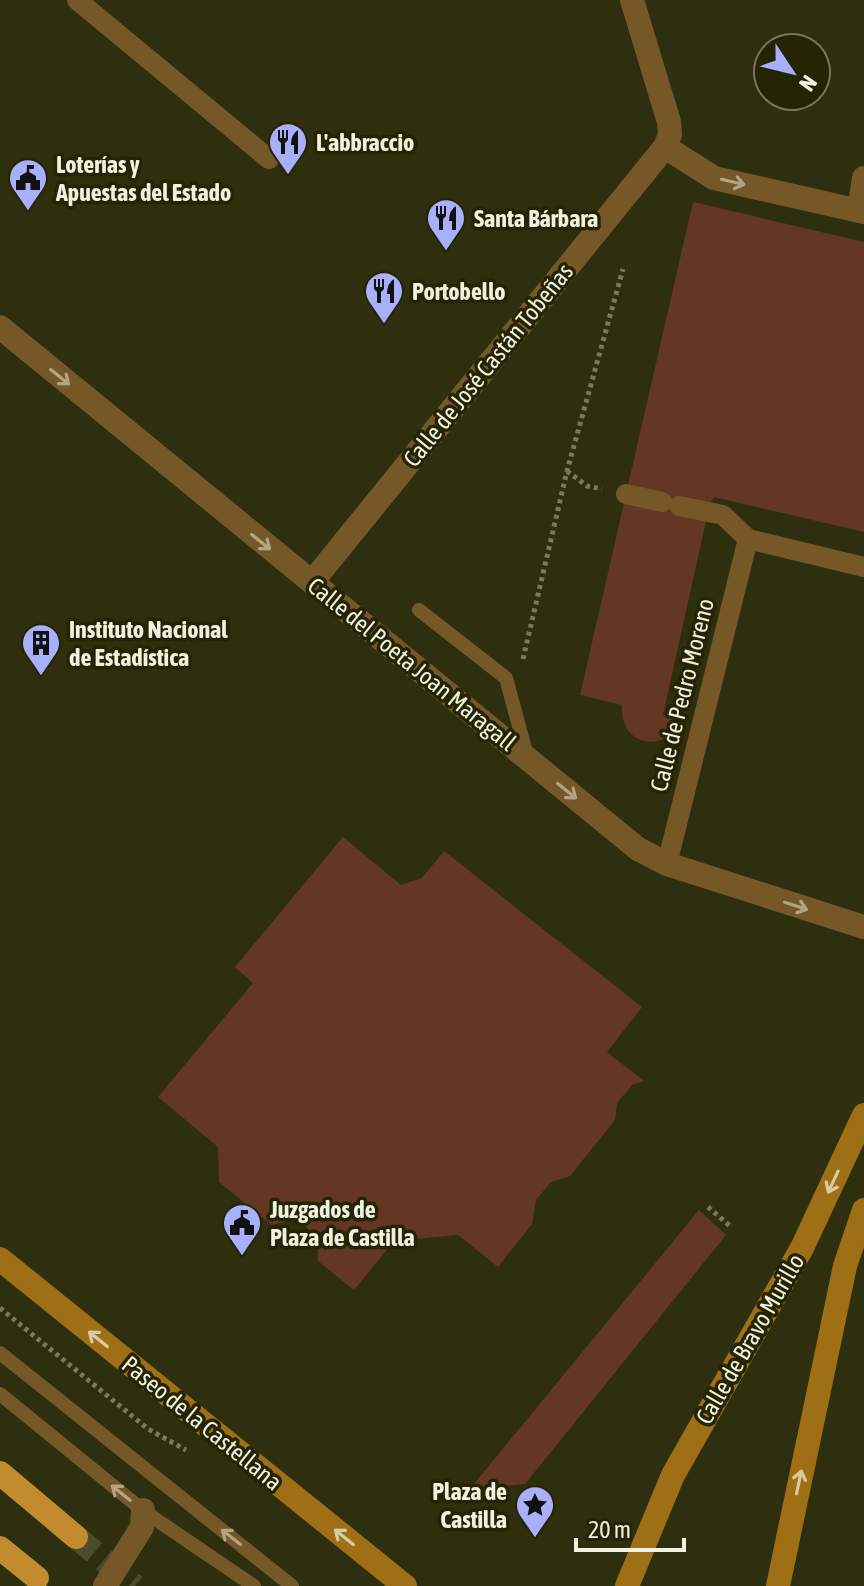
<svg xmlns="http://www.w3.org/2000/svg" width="864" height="1586" font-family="'Asap Condensed',sans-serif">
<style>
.green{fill:#643724}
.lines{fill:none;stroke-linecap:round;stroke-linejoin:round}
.trunk-tunnel{stroke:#4b4c2e;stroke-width:24;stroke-dasharray:24 12;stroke-linecap:butt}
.path{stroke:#78795e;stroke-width:5;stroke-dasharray:4 4;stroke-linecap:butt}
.service{stroke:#765828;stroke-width:14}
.pedestrian{stroke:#765828;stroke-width:20}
.minor{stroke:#765828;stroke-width:24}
.tertiary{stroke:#765828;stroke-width:24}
.secondary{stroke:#9f6f15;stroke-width:24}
.trunk{stroke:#c28c2e;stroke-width:24}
.oneway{stroke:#b3a584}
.oneway2{stroke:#d8cba2}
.labels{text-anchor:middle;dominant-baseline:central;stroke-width:7;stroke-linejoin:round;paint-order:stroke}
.poi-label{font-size:24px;font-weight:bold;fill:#f0f2df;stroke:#252505;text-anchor:start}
.street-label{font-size:24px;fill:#f0f2df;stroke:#252505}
</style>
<rect width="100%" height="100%" fill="#2e2f0f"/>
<g class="green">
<path d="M 693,202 L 864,242 L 864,532 L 714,497 L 710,503 L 663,715 L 682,720 C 664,755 619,746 622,705 L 580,695 Z"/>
<path d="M 343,837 L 401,885 L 422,878 L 444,851 L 642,1007 L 607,1052 L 644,1081 L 632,1085 L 617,1103 L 615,1120 L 570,1176 L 551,1182 L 536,1200 L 532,1224 L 498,1267 L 458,1235 L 394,1241 L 354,1290 L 318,1261 L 318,1237 L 297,1219 L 272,1225 L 219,1182 L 218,1147 L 158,1097 L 253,983 L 235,967 Z"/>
<path d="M 699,1210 L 726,1235 L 525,1484 L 469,1490 Z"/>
</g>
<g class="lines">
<path class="trunk-tunnel" d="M 76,1537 L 135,1586"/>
<g class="path">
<path d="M 567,471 L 587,486 L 602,489"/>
<path d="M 523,659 L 567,471 L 623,269"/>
<path d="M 708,1207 L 730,1226"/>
<path d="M 0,1308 L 148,1429 L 186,1450"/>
</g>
<g class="service">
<path d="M 419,610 L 506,678 L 527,756"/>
<path d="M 0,1353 L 292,1586"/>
<path d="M 0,1394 L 145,1512 L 254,1586"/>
</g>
<g class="pedestrian">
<path d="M 77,0 L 269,159"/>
<path d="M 626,494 L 662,502"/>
<path d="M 748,539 L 864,567"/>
<path d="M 667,864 L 748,539 L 723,515 L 679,506"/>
</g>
<g class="minor">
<path d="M 665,147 L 714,178 L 864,212"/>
<path d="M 859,211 L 864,178"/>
<path d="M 105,1586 L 142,1527 L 143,1510"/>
</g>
<g class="tertiary">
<path d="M 0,327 L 638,849 L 667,864 L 864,927"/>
<path d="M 312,582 L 665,147 L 670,135 L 669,122 L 632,0"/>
</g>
<g class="secondary">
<path d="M 0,1259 L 405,1586"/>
<path d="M 627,1586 L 673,1475 L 802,1248 L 864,1115"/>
<path d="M 778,1586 L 845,1266 L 864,1210"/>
</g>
<g class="trunk">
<path d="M 0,1473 L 76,1537"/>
<path d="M 0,1548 L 37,1578"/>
</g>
</g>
<defs><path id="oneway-shaft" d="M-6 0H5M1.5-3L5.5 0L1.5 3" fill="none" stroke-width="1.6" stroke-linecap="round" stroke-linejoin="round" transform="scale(2)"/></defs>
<g class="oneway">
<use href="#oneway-shaft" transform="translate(733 182) rotate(13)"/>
<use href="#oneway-shaft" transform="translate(60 377) rotate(39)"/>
<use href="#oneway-shaft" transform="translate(261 542) rotate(39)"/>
<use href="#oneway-shaft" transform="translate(567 791) rotate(39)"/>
<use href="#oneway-shaft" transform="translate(796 906) rotate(18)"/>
<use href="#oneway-shaft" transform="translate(121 1493) rotate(-141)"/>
<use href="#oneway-shaft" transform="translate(231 1537) rotate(-142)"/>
</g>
<g class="oneway2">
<use href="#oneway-shaft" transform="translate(833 1182) rotate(115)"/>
<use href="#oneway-shaft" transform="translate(98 1339) rotate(-141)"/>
<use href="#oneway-shaft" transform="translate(799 1482) rotate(-78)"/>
<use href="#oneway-shaft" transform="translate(344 1537) rotate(-141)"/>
</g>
<defs>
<symbol id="restaurant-pin" viewBox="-11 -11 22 30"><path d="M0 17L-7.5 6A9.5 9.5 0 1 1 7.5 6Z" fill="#a8b0fc" stroke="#252505"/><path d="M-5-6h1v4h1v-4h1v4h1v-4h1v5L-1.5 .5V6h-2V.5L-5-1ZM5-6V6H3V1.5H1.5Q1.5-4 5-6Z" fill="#111"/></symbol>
<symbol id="civic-pin" viewBox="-11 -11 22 30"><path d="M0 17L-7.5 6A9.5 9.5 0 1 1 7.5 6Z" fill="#a8b0fc" stroke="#252505"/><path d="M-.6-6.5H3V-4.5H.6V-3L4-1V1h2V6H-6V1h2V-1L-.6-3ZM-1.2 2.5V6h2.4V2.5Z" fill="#111"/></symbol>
<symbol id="building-pin" viewBox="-11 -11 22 30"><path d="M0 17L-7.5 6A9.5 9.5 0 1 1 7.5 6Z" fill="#a8b0fc" stroke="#252505"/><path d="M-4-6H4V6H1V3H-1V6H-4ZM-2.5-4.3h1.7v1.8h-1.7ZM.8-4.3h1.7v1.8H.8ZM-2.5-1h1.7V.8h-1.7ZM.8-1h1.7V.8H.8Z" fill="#111"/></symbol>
<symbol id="sight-pin" viewBox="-11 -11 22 30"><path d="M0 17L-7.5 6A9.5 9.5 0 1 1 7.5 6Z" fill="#a8b0fc" stroke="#252505"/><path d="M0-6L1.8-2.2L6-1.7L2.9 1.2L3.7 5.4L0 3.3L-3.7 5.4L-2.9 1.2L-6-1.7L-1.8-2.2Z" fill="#111"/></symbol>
</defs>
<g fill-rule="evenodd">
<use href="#restaurant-pin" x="266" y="120" width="44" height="60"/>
<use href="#civic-pin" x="6" y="156" width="44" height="60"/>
<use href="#restaurant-pin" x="424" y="196" width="44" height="60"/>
<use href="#restaurant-pin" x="362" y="269" width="44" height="60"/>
<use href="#building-pin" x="19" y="621" width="44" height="60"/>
<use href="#civic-pin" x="220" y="1201" width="44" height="60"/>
<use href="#sight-pin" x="513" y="1483" width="44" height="60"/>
</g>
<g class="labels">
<g class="poi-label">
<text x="316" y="142">L'abbraccio</text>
<text x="56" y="164">Loterías y<tspan x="56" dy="28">Apuestas del Estado</tspan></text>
<text x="474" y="218">Santa Bárbara</text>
<text x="412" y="291">Portobello</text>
<text x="69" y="629">Instituto Nacional<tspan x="69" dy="28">de Estadística</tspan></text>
<text x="270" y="1209">Juzgados de<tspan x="270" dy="28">Plaza de Castilla</tspan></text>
<text x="507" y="1491" text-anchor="end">Plaza de<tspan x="507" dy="28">Castilla</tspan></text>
</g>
<g class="street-label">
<text transform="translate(488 365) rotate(-51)">Calle de José Castán Tobeñas</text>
<text transform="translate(412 664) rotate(39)">Calle del Poeta Joan Maragall</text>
<text transform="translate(682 695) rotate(-76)">Calle de Pedro Moreno</text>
<text transform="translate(750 1339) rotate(-60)">Calle de Bravo Murillo</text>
<text transform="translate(202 1423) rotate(39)">Paseo de la Castellana</text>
</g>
</g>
<g transform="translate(792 72) rotate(125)"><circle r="38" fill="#252505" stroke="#76775c" stroke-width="2"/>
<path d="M0-6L14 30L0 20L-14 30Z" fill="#a8b0fc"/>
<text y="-12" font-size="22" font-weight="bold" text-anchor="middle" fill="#f0f2df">N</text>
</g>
<path d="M576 1538v12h108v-12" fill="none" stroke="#f0f2df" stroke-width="4"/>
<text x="588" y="1538" font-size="24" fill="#f0f2df" stroke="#252505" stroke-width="6" paint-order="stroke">20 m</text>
</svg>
